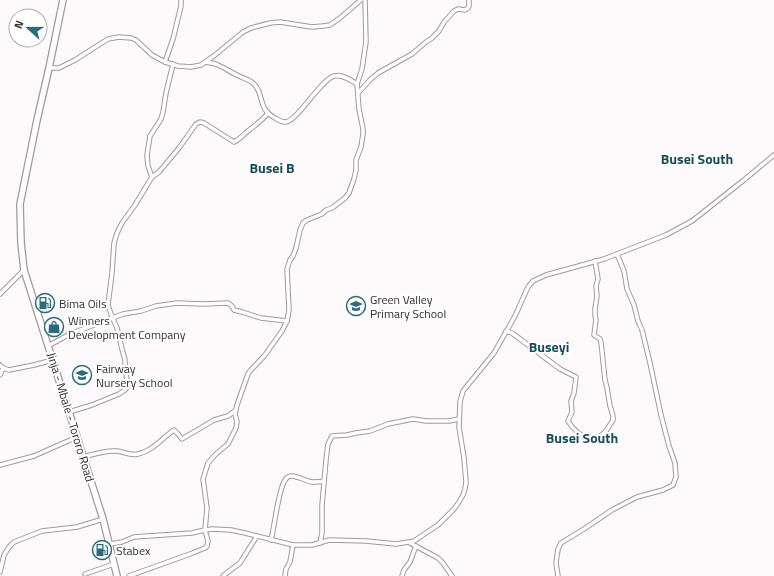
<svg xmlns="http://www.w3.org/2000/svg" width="774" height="576" font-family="'Titillium Web',sans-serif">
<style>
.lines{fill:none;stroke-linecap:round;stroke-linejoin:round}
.minor-casing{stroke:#a99698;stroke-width:5.5}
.primary-casing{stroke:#a99698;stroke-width:8}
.minor{stroke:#fff;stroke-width:3.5}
.primary{stroke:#fff;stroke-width:5.5}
.labels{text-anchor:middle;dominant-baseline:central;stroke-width:4;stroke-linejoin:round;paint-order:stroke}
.poi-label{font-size:12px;fill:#342c2d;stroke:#fff;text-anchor:start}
.street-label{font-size:12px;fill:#342c2d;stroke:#fff}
.quarter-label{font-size:14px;font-weight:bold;fill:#174d5b;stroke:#fff}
</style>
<rect width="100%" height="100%" fill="#fef9fa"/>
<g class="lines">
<defs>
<g id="minor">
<path d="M 165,62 L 173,39 L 181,6 L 181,0"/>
<path d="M 206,62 C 210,63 214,63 218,65 C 225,68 232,73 239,76 C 245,79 251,80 255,85 C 265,97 257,108 275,118 C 278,120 282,122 286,122 C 291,121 295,116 298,113 C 306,105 325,78 334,76 C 342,74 351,80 357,84"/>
<path d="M 49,68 L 59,68 L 75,60 L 108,39 L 119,37 L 131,38 L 136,40 L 152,55 L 165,62 L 178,66 L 191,67 L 201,65 L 215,55 L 243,32 L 251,28 L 270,23 L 280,22 L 312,27 L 323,26 L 330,25 L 340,18 L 361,0"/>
<path d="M 358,93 L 371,79 L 378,73 L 412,54 L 426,42 L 432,38 L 439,31 L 444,22 L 454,11 L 458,9 L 465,10 L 468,8 L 469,6 L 469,0"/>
<path d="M 152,177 L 148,166 L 147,155 L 150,136 L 161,119 L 163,112 L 166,93 L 173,64"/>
<path d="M 0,294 L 24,270"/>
<path d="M 506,331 L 512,333 L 560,369 L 576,377 L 574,393 L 571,401 L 572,412 L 568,421 C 573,430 581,435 589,440 L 599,437 L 606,431 L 613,420 L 613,416 L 610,406 L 607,388 L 605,380 L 601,342 L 600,339 L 594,335 L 595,327 L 596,320 L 595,315 L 595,309 L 597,296 L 596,286 L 598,279 L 595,261"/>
<path d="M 48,346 L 70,334 L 123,314 L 141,311 L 156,306 L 177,303 L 203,304 L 228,303 L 232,306 L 234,310 L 242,312 L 261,318 L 287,321"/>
<path d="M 0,365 L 3,368 L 9,370 L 34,365 L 53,360"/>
<path d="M 0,375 L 3,368"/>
<path d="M 69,412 L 92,405 L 119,394 L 125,390 L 128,386 L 128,384 L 125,369 L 125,360 L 122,349 L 117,328 L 111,314 L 108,305 L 112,273 L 114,243 L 117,233 L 122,223 L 135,205 L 152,177 L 159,172 L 179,148 L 196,124 L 200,122 L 204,123 L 234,142 C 240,139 243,135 248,131 C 255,125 262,121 268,113"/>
<path d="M 83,457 C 94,454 106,450 117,451 C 124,452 131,456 138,454 C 153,451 162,438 174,430 L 178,434 L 182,439 L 214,420 L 228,416 L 236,410"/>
<path d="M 0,465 L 34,456 L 77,437"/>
<path d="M 271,540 C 275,523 277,500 283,484 C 284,481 287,476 291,476 C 296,475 305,481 312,482 C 316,482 320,482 324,481"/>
<path d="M 320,543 L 322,533 L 322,505 L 326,460 L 328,444 L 332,436 L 347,435 L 356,433 L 370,431 L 388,424 L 413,419 L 426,421 L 449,421 L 459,419"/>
<path d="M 410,543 L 438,558 L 443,563 L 452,576"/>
<path d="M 110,544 L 122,542 L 134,537 L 192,533 L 205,530 L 212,529 L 231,530 L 245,533 L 293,545 L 312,545 L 329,540 L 366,541 L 396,544 L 409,542 L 414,541 L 438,525 L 454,509 L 459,502 L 463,495 L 465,489 L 466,482 L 464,458 L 459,427 L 460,402 L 463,391 L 494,353 L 515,316 L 528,287 L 533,281 L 546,275 L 604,259 L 617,254 L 666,235 L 692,221 L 744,180 L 774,155"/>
<path d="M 0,572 L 4,555 L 9,547 L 14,542 L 42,531 L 77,527 L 103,519"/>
<path d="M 85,574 L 114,564"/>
<path d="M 129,576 L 190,554 L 205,548 L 207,546 L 208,541 L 205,530 L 207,508 L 203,479 L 208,463 L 216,454 L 228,444 L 236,428 L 237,422 L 235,414 L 237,405 L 248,374 L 250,371 L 265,355 L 282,331 L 287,321 L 289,310 L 287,269 L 290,260 L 293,256 L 296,248 L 300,230 L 303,223 L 307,220 L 322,214 L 326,210 L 332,208 L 345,198 L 349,193 L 354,179 L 356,170 L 356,160 L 361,147 L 363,134 L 363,129 L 359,109 L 357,84 L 362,69 L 366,42 L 365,0"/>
<path d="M 223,576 L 240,563 L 257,536"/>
<path d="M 285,576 L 286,569 L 290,562 L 293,545"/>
<path d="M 402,576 L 404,570 L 410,562 L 416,546"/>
<path d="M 558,576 L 556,563 L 558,549 L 561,543 L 584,529 L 612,510 L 637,497 L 663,490 L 673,485 L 676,477 L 675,463 L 669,446 L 661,415 L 650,363 L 642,330 L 638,321 L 634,305 L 627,289 L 624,271 L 617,254"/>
</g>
<path id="primary" d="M 63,0 L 49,68 L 37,120 L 20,204 L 21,243 L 24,270 L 103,519 L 117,576"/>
</defs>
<use href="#minor" class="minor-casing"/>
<use href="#primary" class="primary-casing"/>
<use href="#minor" class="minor"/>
<use href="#primary" class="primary"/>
</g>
<defs>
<symbol id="fuel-ring" viewBox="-11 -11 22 22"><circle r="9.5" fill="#fff" stroke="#2a6c7f" stroke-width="1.5"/><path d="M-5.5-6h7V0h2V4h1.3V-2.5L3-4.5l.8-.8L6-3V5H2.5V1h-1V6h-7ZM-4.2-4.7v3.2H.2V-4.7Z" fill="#2a6c7f"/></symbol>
<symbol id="school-ring" viewBox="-11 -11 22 22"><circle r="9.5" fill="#fff" stroke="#2a6c7f" stroke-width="1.5"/><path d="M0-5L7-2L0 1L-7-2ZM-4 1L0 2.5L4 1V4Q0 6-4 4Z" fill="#2a6c7f"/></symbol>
<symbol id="shop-ring" viewBox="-11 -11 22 22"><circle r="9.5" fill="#fff" stroke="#2a6c7f" stroke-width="1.5"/><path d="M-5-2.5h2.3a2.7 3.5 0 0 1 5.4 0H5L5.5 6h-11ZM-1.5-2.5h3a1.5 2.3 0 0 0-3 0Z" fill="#2a6c7f"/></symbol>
</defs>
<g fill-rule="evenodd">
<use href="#fuel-ring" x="34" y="292" width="22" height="22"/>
<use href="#school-ring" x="345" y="295" width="22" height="22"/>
<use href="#shop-ring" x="43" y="316" width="22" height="22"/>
<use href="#school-ring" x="71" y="364" width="22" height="22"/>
<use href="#fuel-ring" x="91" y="539" width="22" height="22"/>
</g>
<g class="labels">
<g class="poi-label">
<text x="370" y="299">Green Valley<tspan x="370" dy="14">Primary School</tspan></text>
<text x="59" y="303">Bima Oils</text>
<text x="68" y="320">Winners<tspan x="68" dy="14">Development Company</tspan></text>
<text x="96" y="368">Fairway<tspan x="96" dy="14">Nursery School</tspan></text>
<text x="116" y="550">Stabex</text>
</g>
<g class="street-label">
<text transform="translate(71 417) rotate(73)">Jinja - Mbale - Tororo Road</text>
</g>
<g class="quarter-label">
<text x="697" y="158">Busei South</text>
<text x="272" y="167">Busei B</text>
<text x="549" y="346">Buseyi</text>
<text x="582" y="437">Busei South</text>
</g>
</g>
<g transform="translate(28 28) rotate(291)"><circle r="19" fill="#ffffff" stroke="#aeabab"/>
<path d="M0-3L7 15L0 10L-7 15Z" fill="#2a6c7f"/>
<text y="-6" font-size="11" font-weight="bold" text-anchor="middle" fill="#342c2d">N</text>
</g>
</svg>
